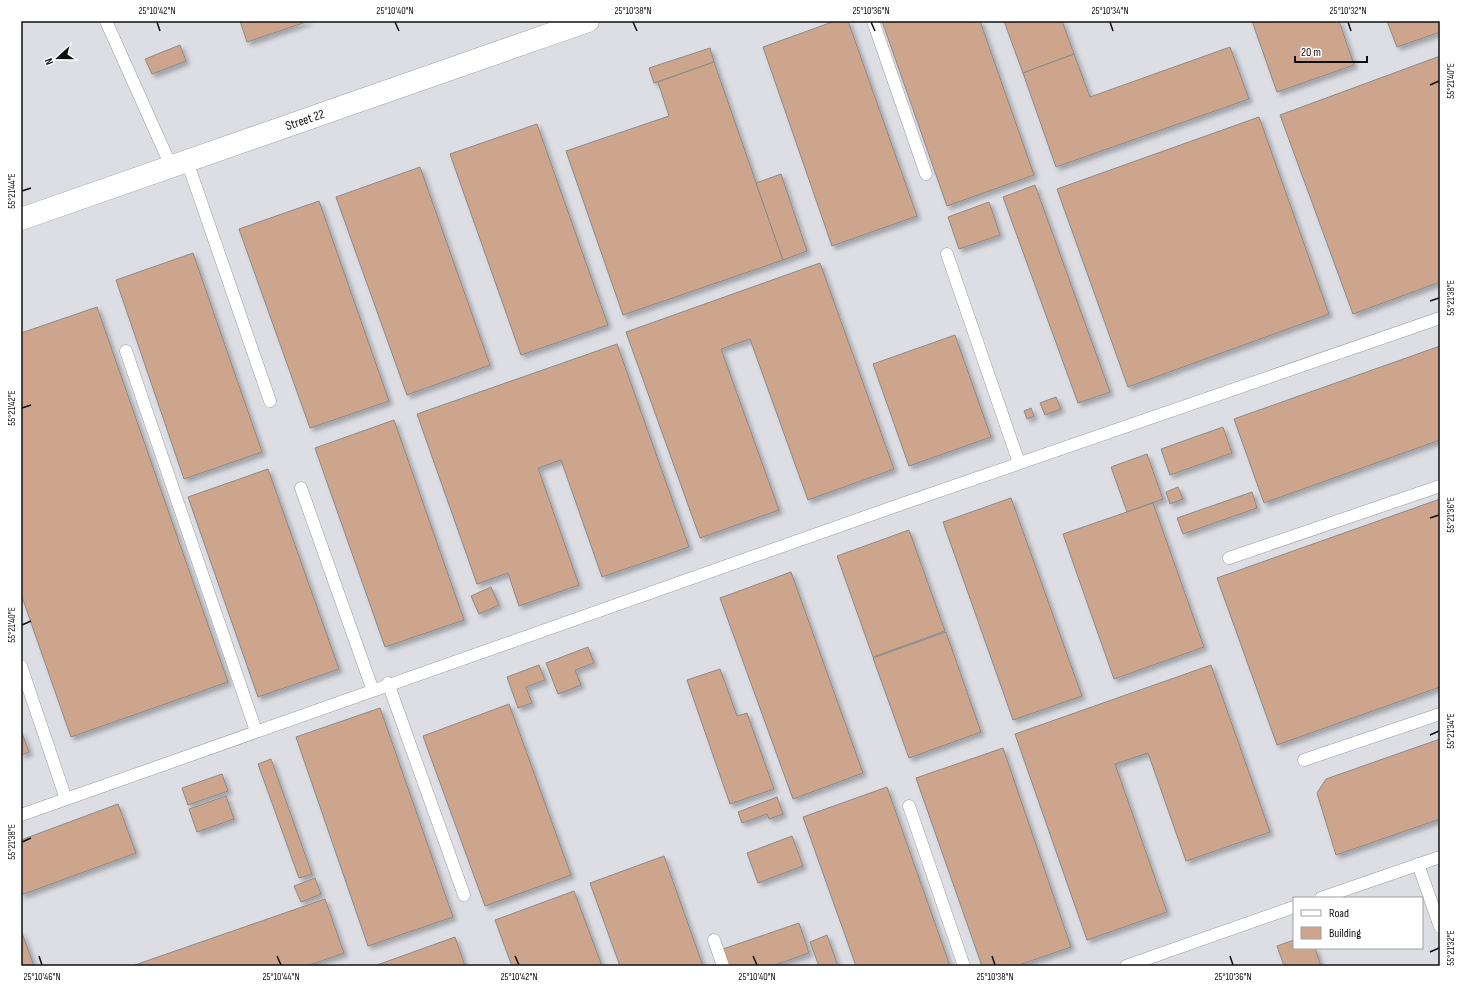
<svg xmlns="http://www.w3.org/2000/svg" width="1461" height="987" font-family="'Sofia Sans Condensed',sans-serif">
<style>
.building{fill:#cda58d;stroke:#8e8986;filter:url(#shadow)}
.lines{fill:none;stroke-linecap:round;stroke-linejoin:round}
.service-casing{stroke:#999ba0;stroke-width:13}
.tertiary-casing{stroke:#999ba0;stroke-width:23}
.service{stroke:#fff;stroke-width:12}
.tertiary{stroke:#fff;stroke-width:22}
.ticks{fill:none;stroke:#0f0f11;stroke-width:1.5}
.labels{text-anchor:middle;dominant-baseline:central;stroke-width:4;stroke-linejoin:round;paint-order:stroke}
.street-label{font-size:13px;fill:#0f0f11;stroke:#fff}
.neatline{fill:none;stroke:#0f0f11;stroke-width:1.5}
.ticks-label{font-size:10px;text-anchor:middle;fill:#0f0f11}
</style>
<defs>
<filter id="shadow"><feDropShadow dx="3.5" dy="3.5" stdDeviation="2" flood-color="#0004"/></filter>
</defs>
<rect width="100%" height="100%" fill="#dcdee4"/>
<g class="building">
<path d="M 240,21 L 309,21 L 247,42 Z"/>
<path d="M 835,21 L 848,21 L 917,216 L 832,246 L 763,47 Z"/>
<path d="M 882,21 L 980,21 L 1034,175 L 947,206 Z"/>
<path d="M 1004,21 L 1062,21 L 1074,54 L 1023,73 Z"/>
<path d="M 1252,21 L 1339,21 L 1354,65 L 1277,92 Z"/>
<path d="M 1387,21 L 1440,21 L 1440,32 L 1397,47 Z"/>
<path d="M 180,45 L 186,61 L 152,74 L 145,59 Z"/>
<path d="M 1230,47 L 1249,99 L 1056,167 L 1023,73 L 1074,54 L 1090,97 Z"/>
<path d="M 710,48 L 714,62 L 654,83 L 649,68 Z"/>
<path d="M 1440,56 L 1440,282 L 1353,314 L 1280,115 Z"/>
<path d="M 714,62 L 783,260 L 623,315 L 566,151 L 669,116 L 658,82 Z"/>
<path d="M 1259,117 L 1329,314 L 1128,387 L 1057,189 Z"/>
<path d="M 537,124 L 608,325 L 521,355 L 450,154 Z"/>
<path d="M 420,167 L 490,365 L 407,395 L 336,197 Z"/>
<path d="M 781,174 L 807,251 L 783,260 L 756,183 Z"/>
<path d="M 1035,185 L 1110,392 L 1078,403 L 1003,197 Z"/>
<path d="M 319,201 L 389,401 L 310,428 L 239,229 Z"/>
<path d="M 989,202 L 1000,235 L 959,249 L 948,217 Z"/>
<path d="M 193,253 L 262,452 L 184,479 L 116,280 Z"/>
<path d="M 820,263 L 894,469 L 808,500 L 750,339 L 721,349 L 779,510 L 700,538 L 626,332 Z"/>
<path d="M 97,307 L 228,682 L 71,737 L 21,594 L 21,333 Z"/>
<path d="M 955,335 L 991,437 L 909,466 L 873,364 Z"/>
<path d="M 617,344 L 689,547 L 602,577 L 561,460 L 538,468 L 579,585 L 519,606 L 508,573 L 477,584 L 417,414 Z"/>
<path d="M 1440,346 L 1440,440 L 1264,503 L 1234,419 Z"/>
<path d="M 1056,397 L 1061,409 L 1045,415 L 1040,403 Z"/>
<path d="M 1031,408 L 1034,416 L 1027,419 L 1024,411 Z"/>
<path d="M 394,420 L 464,620 L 385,647 L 315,448 Z"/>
<path d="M 1223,427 L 1232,453 L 1170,475 L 1161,449 Z"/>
<path d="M 1147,454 L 1163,499 L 1127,512 L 1111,467 Z"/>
<path d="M 268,469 L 339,669 L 258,697 L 188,497 Z"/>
<path d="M 1178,487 L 1183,499 L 1170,504 L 1166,492 Z"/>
<path d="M 1252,492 L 1257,508 L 1183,534 L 1177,518 Z"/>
<path d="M 1011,498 L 1082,696 L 1013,720 L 943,522 Z"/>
<path d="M 1440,499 L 1440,687 L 1277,745 L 1217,578 Z"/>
<path d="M 1153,503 L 1204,647 L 1114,679 L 1063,534 Z"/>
<path d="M 909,530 L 945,631 L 873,657 L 837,556 Z"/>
<path d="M 791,572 L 863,773 L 793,799 L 720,598 Z"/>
<path d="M 491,587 L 499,605 L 479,614 L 471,596 Z"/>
<path d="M 946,632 L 981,732 L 909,758 L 873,658 Z"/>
<path d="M 588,647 L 594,663 L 575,670 L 581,685 L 558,694 L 546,663 Z"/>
<path d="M 539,665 L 545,680 L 526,687 L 532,703 L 518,708 L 507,677 Z"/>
<path d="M 1211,665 L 1270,832 L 1186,861 L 1148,753 L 1115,764 L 1167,912 L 1087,940 L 1015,734 Z"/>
<path d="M 720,669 L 737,716 L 747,713 L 774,789 L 730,804 L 687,680 Z"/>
<path d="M 509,704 L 571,875 L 485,906 L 423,736 Z"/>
<path d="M 380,708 L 453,917 L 368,946 L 296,737 Z"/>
<path d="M 21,730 L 29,752 L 21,755 Z"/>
<path d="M 1440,739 L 1440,819 L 1336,855 L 1317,793 L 1326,779 Z"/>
<path d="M 1003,748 L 1071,947 L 1016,966 L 982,966 L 916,778 Z"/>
<path d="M 271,759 L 312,874 L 299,878 L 258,764 Z"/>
<path d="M 222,774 L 228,791 L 188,805 L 182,788 Z"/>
<path d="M 887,787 L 950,966 L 856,966 L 803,817 Z"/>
<path d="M 226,796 L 234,819 L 197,832 L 189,809 Z"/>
<path d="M 777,797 L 783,814 L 769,819 L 767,814 L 742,823 L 738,812 Z"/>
<path d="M 118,804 L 136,853 L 21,895 L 21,840 Z"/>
<path d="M 792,836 L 803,866 L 758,883 L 747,853 Z"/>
<path d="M 664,856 L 703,966 L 620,966 L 590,883 Z"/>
<path d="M 315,878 L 321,894 L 301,902 L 294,886 Z"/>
<path d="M 574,891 L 602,966 L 512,966 L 495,920 Z"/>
<path d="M 325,899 L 344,953 L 307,966 L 132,966 Z"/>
<path d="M 799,923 L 809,953 L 772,966 L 726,966 L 720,950 Z"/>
<path d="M 21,930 L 34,966 L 21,966 Z"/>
<path d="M 827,935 L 838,966 L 819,966 L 810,942 Z"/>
<path d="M 455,937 L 465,966 L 377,966 L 377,965 Z"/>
<path d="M 1294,940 L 1294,948 L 1315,948 L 1321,966 L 1284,966 L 1277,946 Z"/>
</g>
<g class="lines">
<defs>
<g id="service">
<path d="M 106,21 L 171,166"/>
<path d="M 873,21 L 926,174"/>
<path d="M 187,161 L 270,401"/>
<path d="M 947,254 L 1019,463"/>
<path d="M 126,351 L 256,731"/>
<path d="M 301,488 L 372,688"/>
<path d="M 1229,558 L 1440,486"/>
<path d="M 21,666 L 66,799"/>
<path d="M 388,683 L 464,895"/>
<path d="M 1304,760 L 1440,714"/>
<path d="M 909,806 L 964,966"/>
<path d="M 21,815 C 493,645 966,481 1440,318"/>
<path d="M 1418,864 L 1440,927"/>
<path d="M 1321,898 L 1440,857"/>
<path d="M 714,940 L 723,966"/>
<path d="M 1126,966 L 1294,907"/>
</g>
<path id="tertiary" d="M 21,219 L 588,21"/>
</defs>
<use href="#service" class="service-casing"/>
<use href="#tertiary" class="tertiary-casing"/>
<use href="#service" class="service"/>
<use href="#tertiary" class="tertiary"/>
</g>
<path class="ticks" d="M 157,22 L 160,31M 395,22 L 399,31M 633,22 L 637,31M 871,22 L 875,31M 1110,22 L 1113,31M 1348,22 L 1351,31M 1430,85 L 1439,81M 22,191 L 31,188M 1430,301 L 1439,298M 22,408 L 31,405M 1430,518 L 1439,515M 22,625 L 31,621M 1430,735 L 1439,731M 22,842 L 31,838M 1430,952 L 1439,948M 39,956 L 42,965M 277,956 L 281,965M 515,956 L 519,965M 753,956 L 757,965M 992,956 L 995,965M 1230,956 L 1233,965"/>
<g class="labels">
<g class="street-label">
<text transform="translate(305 120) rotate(-19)">Street 22</text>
</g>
</g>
<rect width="1461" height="987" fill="none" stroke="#ffffff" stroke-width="44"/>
<rect x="1293" y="897" width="130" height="52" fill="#ffffff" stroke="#9f9fa0"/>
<rect x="1301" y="910" width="20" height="6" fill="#ffffff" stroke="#9f9fa0"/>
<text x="1329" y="917" font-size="12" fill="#0f0f11">Road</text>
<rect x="1301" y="927" width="20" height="12" fill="#cda58d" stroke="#9f9fa0"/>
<text x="1329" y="937" font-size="12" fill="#0f0f11">Building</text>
<g transform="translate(58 58) rotate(249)" stroke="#ffffff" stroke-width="3" paint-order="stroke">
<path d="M0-3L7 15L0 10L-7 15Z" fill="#0f0f11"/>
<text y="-6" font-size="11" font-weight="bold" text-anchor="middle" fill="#0f0f11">N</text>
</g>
<path d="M1295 56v6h72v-6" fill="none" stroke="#0f0f11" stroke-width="2"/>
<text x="1301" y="56" font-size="12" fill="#0f0f11" stroke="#ffffff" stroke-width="3" paint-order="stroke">20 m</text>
<rect x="22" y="22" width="1417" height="943" class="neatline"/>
<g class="ticks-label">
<text x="157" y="14">25°10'42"N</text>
<text x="395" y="14">25°10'40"N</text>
<text x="633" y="14">25°10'38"N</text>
<text x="871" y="14">25°10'36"N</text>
<text x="1110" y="14">25°10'34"N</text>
<text x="1348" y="14">25°10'32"N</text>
<text transform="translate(1450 81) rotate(-90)" y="4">55°21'40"E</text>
<text transform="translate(11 191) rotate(-90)" y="4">55°21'44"E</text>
<text transform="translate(1450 298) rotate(-90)" y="4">55°21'38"E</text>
<text transform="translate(11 408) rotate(-90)" y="4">55°21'42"E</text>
<text transform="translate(1450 515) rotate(-90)" y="4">55°21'36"E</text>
<text transform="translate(11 625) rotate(-90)" y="4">55°21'40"E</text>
<text transform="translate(1450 731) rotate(-90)" y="4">55°21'34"E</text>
<text transform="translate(11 842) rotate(-90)" y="4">55°21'38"E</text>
<text transform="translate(1450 948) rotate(-90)" y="4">55°21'32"E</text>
<text x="42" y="980">25°10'46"N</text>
<text x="281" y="980">25°10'44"N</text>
<text x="519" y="980">25°10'42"N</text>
<text x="757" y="980">25°10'40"N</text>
<text x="995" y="980">25°10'38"N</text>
<text x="1233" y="980">25°10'36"N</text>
</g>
</svg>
